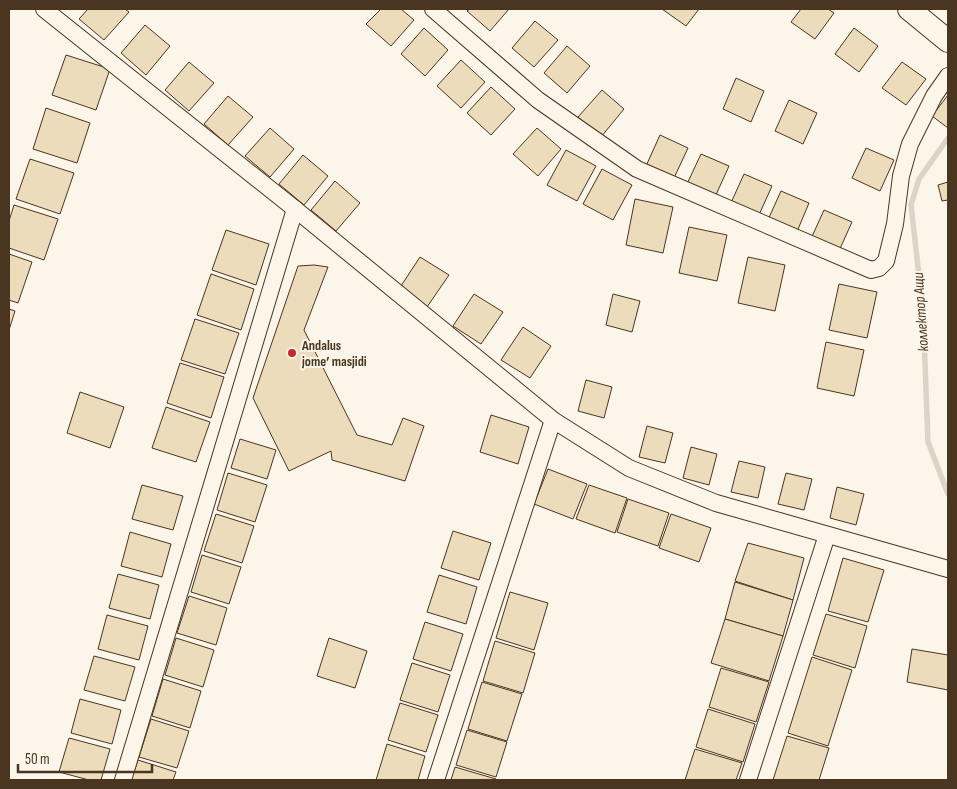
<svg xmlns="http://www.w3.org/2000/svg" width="957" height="789" font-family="'Sofia Sans Condensed',sans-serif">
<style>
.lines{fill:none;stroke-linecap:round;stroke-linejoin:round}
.stream{stroke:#dcd4c6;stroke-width:5.5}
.building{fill:#ecdcbc;stroke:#4a3520}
.street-casing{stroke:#4a3520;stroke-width:18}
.secondary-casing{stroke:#4a3520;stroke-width:24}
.street{stroke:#fbf6e9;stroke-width:16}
.secondary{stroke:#fbf6e9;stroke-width:22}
.poi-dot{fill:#c62828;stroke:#fbf6e9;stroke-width:2}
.labels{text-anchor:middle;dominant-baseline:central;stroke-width:4;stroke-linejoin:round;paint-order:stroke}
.poi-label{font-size:14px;font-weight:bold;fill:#4a3520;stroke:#fbf6e9;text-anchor:start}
.water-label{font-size:15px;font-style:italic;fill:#4a3520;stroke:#fbf6e9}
</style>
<rect width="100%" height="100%" fill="#fbf6e9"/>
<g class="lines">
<path class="stream" d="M 948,138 L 919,179 L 911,205 L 923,311 L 928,442 L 948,494"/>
</g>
<g class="building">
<path d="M 88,9 L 125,9 L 129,12 L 104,40 L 79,19 Z"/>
<path d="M 381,9 L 401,9 L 414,20 L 391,46 L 366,24 Z"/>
<path d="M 470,9 L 509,9 L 490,31 L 467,11 Z"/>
<path d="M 662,9 L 699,9 L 686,26 Z"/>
<path d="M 801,9 L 828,9 L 834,13 L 815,39 L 791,22 Z"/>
<path d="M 535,21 L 558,40 L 534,67 L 512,48 Z"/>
<path d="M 145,25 L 170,46 L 146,75 L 121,53 Z"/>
<path d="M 424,28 L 448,50 L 425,76 L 401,54 Z"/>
<path d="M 854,28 L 878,46 L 859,72 L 835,54 Z"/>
<path d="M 567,46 L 590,66 L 567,93 L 544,73 Z"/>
<path d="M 66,55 L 110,69 L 96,110 L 52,95 Z"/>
<path d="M 461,60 L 485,82 L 461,108 L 437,86 Z"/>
<path d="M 189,62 L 214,83 L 189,111 L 165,90 Z"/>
<path d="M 902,62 L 926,79 L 906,105 L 882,88 Z"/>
<path d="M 736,78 L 764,91 L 751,122 L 723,109 Z"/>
<path d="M 491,87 L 515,109 L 491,135 L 467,113 Z"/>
<path d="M 602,90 L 624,109 L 601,137 L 578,117 Z"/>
<path d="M 948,95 L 948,128 L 932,116 Z"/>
<path d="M 228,96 L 253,117 L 228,145 L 204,124 Z"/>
<path d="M 789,100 L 817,113 L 803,144 L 775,131 Z"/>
<path d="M 46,108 L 90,123 L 77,163 L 33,149 Z"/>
<path d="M 270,128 L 294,149 L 270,177 L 245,156 Z"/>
<path d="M 537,128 L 561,149 L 538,176 L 513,154 Z"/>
<path d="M 660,135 L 688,148 L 674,178 L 646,166 Z"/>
<path d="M 866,148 L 894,160 L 880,191 L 852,178 Z"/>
<path d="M 566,150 L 596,166 L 577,201 L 547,185 Z"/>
<path d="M 701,154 L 729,166 L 715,197 L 687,184 Z"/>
<path d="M 303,155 L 328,176 L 304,205 L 279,184 Z"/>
<path d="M 30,159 L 74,173 L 60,214 L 16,199 Z"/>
<path d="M 602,169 L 632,185 L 613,220 L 583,204 Z"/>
<path d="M 744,174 L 772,186 L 758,217 L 730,205 Z"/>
<path d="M 335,181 L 360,203 L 336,231 L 311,210 Z"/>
<path d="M 948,182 L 948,200 L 942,201 L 938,185 Z"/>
<path d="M 781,191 L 809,203 L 796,234 L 767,222 Z"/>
<path d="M 635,199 L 673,207 L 663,253 L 626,245 Z"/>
<path d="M 14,205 L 58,219 L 44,260 L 9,248 L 9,221 Z"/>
<path d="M 824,210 L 852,222 L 838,253 L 810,241 Z"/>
<path d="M 689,227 L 727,235 L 717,281 L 679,273 Z"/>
<path d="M 226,230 L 269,244 L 256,285 L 212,270 Z"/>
<path d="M 9,254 L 32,262 L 18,303 L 9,300 Z"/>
<path d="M 420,257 L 449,275 L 427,307 L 399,289 Z"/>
<path d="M 748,257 L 785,265 L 775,311 L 738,303 Z"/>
<path d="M 314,265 L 328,267 L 304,330 L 357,435 L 392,445 L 403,418 L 424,426 L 405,481 L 332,460 L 331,451 L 289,471 L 253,398 L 298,266 Z"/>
<path d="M 211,274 L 254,289 L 241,330 L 197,315 Z"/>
<path d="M 839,284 L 877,292 L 867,338 L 829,330 Z"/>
<path d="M 474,294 L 503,312 L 481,344 L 453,326 Z"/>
<path d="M 613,294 L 640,301 L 632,332 L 606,325 Z"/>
<path d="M 9,309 L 15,311 L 9,330 Z"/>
<path d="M 195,319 L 239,333 L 225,374 L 181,360 Z"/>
<path d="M 523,327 L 551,346 L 530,378 L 501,360 Z"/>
<path d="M 826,342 L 864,350 L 854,396 L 817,388 Z"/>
<path d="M 180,363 L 224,377 L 211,418 L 167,403 Z"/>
<path d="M 586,380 L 612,387 L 604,418 L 578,411 Z"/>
<path d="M 80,392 L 124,407 L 110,448 L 67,433 Z"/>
<path d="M 166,407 L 210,422 L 196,462 L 152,448 Z"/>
<path d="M 491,415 L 529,427 L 518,464 L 480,452 Z"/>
<path d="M 647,426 L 673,433 L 665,463 L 639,457 Z"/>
<path d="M 240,439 L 276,450 L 267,479 L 231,468 Z"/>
<path d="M 691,447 L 717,454 L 709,485 L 683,478 Z"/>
<path d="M 739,461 L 765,467 L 758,498 L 731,492 Z"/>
<path d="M 548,469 L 587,484 L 573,519 L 534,504 Z"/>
<path d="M 228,473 L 267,485 L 255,522 L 217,510 Z"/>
<path d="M 786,473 L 812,479 L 804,510 L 778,504 Z"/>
<path d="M 142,485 L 183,496 L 173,530 L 132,519 Z"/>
<path d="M 589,485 L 627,498 L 615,533 L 576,519 Z"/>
<path d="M 837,487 L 864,494 L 856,525 L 830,518 Z"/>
<path d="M 628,499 L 669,513 L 658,546 L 617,532 Z"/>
<path d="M 216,514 L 254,526 L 242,563 L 204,551 Z"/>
<path d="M 671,514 L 711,528 L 699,562 L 659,548 Z"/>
<path d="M 453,531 L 491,543 L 479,580 L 441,568 Z"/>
<path d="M 130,532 L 171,544 L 162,577 L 121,566 Z"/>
<path d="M 748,543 L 804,558 L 793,600 L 735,581 Z"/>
<path d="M 202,555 L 241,567 L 229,604 L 191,592 Z"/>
<path d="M 843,558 L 884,570 L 868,622 L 828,611 Z"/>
<path d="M 118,574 L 159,585 L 150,619 L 109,608 Z"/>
<path d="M 439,575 L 477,587 L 466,624 L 427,612 Z"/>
<path d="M 735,582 L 793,600 L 783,636 L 725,619 Z"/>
<path d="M 510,592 L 548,603 L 534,650 L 496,638 Z"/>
<path d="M 189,596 L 227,608 L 216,645 L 177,633 Z"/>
<path d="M 826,614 L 867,626 L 855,668 L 813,655 Z"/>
<path d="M 107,615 L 148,626 L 139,660 L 98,649 Z"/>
<path d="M 725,619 L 783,636 L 769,681 L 711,663 Z"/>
<path d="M 425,622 L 463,634 L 451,671 L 413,659 Z"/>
<path d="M 176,638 L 214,650 L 203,687 L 165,675 Z"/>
<path d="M 329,638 L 367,651 L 355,688 L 317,676 Z"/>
<path d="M 495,641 L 535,653 L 523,693 L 483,681 Z"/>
<path d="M 912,649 L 948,655 L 948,690 L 907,682 Z"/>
<path d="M 94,656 L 135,667 L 125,701 L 84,690 Z"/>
<path d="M 812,657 L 852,670 L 828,746 L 788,733 Z"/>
<path d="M 412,663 L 450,675 L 438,712 L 400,700 Z"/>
<path d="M 721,668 L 769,682 L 756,722 L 709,707 Z"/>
<path d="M 163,679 L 201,691 L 190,728 L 152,716 Z"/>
<path d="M 482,682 L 522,694 L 507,741 L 468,729 Z"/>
<path d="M 80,699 L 121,710 L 112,744 L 71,733 Z"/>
<path d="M 400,703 L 438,715 L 426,752 L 388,740 Z"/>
<path d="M 708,709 L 755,724 L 743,762 L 696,747 Z"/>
<path d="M 151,719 L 189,731 L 177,768 L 139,757 Z"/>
<path d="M 467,730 L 507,742 L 496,777 L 456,765 Z"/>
<path d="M 787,736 L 829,748 L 819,780 L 773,780 Z"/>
<path d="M 69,738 L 110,749 L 101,780 L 89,780 L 59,772 Z"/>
<path d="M 387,744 L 425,756 L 418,780 L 376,780 Z"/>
<path d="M 695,749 L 742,763 L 736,780 L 685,780 Z"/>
<path d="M 138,760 L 176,772 L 173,780 L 131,780 Z"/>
<path d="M 455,767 L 496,779 L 496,780 L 451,780 Z"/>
</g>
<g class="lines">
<defs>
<g id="street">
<path d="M 44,9 L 295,209 L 553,420 L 629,468 L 716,503 L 948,569"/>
<path d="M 433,9 L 538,100 L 637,169 L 871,270 L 879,268 L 886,261 L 895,224 L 901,176 L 910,144 L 934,96 L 948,76"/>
<path d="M 123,780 L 295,209"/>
<path d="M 436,780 L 553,420"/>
<path d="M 748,780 L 827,535"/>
</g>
<path id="secondary" d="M 909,9 L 948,41"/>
</defs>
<use href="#street" class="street-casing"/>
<use href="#secondary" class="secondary-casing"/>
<use href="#street" class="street"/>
<use href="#secondary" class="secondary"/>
</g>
<circle class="poi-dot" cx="292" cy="353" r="5"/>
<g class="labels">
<g class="poi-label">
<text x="302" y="345">Andalus<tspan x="302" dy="16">jome’ masjidi</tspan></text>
</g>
<g class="water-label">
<text transform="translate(921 312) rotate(-94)">коллектор Ащи</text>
</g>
</g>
<rect width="957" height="789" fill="none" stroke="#4a3520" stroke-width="20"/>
<path d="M18 764v8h134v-8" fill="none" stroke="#4a3520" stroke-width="2.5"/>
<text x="25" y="764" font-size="15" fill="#4a3520" stroke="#fbf6e9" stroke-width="4" paint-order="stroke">50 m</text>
</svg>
